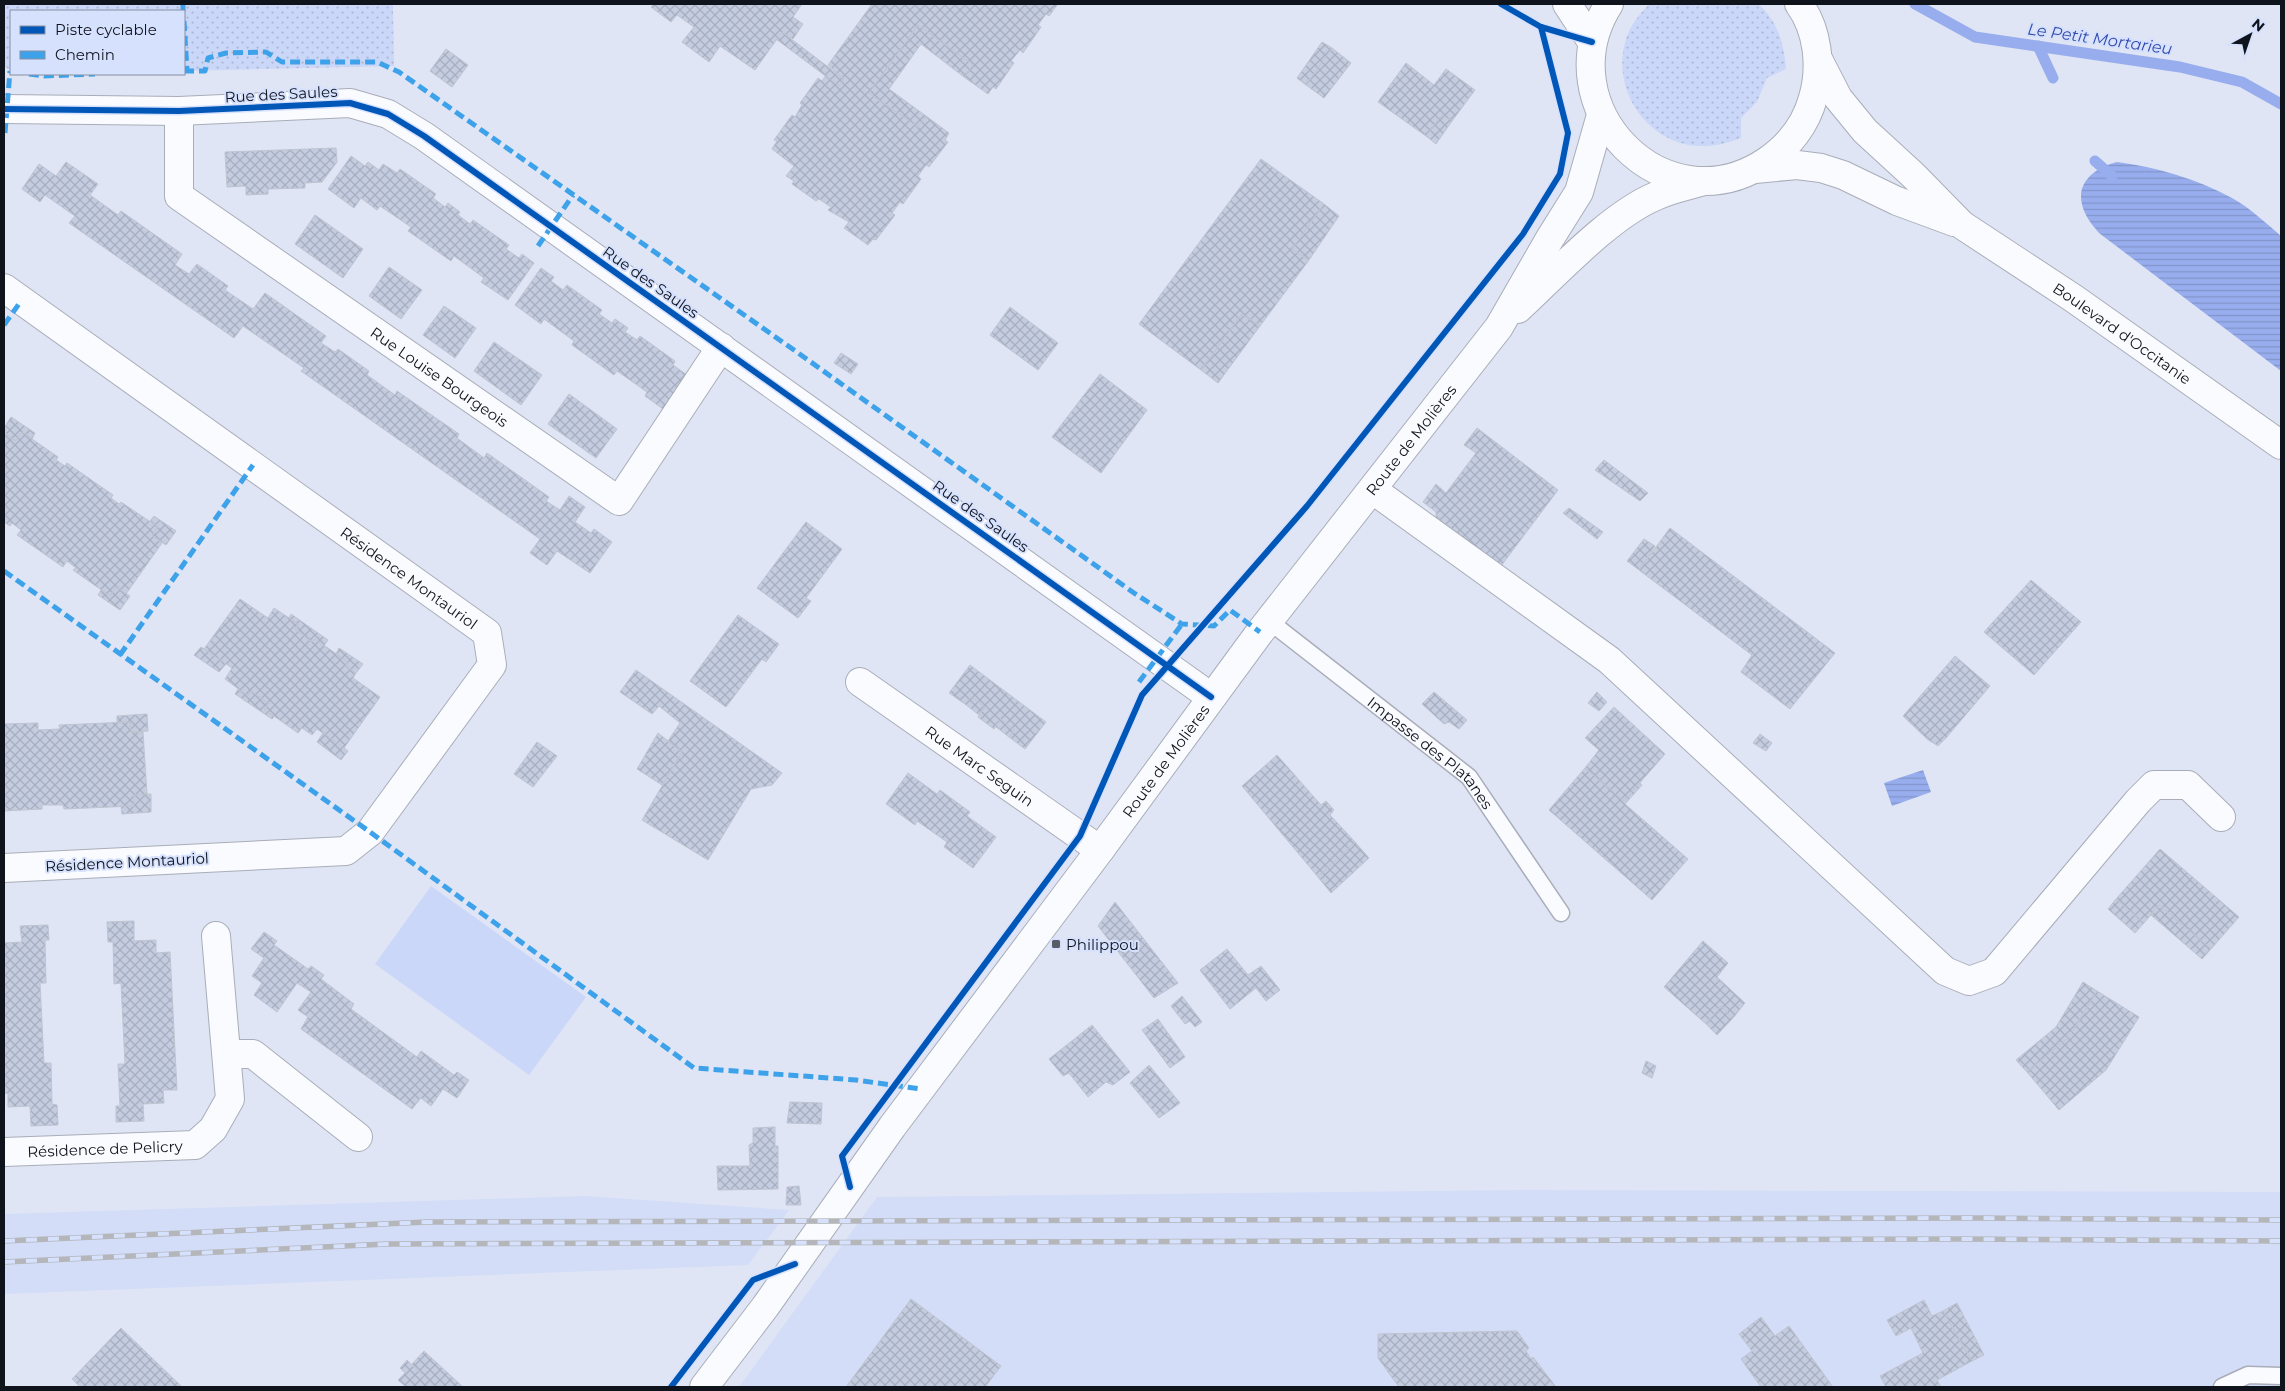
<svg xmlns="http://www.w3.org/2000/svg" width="2285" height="1391" font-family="Montserrat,sans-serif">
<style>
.built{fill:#d3ddf8}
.grass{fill:url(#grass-dots)}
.park{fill:#cad7f8}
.water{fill:url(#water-rules)}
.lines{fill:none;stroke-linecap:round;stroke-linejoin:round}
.stream{stroke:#97aded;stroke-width:11}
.building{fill:url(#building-cross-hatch);stroke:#bfc4d0}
.service-casing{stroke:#a9adb9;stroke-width:19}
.minor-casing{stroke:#a9adb9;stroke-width:30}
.secondary-casing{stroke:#a9adb9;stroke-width:30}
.primary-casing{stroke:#a9adb9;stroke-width:30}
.service{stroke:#fafbfe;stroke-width:16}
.minor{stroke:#fafbfe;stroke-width:28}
.secondary{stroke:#fafbfe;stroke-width:28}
.primary{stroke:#fafbfe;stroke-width:28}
.rail-casing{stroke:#b4b6ba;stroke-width:5.5}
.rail{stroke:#d6e1fe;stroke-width:4;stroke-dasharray:11;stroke-linecap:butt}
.quiet{stroke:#3da2ea;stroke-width:5;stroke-dasharray:10 5;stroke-linecap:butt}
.cycleway-casing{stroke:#d6e1fe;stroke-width:9}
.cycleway{stroke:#0057b8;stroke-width:6}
.poi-dot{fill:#585c68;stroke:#d6e1fe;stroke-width:2}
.labels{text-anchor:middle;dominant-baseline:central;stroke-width:4;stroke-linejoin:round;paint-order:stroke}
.street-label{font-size:15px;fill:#0f131c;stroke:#d6e1fe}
.poi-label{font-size:15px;fill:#0f131c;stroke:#d6e1fe;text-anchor:start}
.water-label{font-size:16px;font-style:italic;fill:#324aac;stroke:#d6e1fe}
</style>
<defs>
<pattern id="grass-dots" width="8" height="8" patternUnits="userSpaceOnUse" patternTransform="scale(1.25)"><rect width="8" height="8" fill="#cad7f8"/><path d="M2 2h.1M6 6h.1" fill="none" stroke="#acb8d4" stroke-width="1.8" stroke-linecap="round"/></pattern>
<pattern id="water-rules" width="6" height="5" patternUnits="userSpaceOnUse" patternTransform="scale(1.25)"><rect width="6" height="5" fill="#97aded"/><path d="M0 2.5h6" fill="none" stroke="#8194cb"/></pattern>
<pattern id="building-cross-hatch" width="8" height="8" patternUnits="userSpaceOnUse" patternTransform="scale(1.25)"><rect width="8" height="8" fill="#c4cce0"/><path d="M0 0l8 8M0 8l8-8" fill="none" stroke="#a7aec0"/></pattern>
</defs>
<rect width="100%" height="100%" fill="#dfe5f5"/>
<g class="built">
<path d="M 1524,1190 L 2281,1192 L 2281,1387 L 739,1387 L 877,1197 Z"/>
<path d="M 585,1196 L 789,1210 L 748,1265 L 4,1294 L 4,1214 Z"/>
</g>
<g class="grass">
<path d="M 4,4 L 393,4 L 394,66 L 184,71 L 184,11 L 11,11 L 11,71 L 4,66 Z"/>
<path d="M 1649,4 L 1758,4 C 1778,21 1784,44 1786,69 L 1767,78 L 1757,102 L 1741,118 L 1741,138 C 1727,143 1714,147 1700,146 C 1647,144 1610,89 1626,39 C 1630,25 1640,14 1649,4 Z"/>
</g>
<path class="park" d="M 431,886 L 586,997 L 529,1075 L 375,964 Z"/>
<g class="water">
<path d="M 2117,162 C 2156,167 2197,179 2232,198 C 2250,208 2266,223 2281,236 L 2281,371 L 2099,233 C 2094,227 2088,220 2085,213 C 2072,185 2093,168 2117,162 Z"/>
<path d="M 1923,770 L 1931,792 L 1892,806 L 1884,783 Z"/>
</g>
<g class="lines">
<g class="stream">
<path d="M 1915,4 L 1975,37 L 2180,67 L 2242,82 L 2281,104"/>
<path d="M 2038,46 L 2053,78"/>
<path d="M 2095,161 L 2112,176"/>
</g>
</g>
<g class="building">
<path d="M 654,4 L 802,4 L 793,17 L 803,24 L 793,39 L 782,32 L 755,70 L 720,46 L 709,62 L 682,42 L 694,27 L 677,15 L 671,22 L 651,7 Z"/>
<path d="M 872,4 L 1058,4 L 1049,16 L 1046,14 L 1038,25 L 1041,27 L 1023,53 L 1020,50 L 1011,61 L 1014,63 L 996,89 L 993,87 L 988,94 L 964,77 L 973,65 L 918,25 L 869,93 L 918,127 L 926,116 L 949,133 L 945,140 L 948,142 L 929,167 L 926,165 L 918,176 L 921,179 L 903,204 L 900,202 L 892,213 L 895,215 L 876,240 L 873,239 L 868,245 L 844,228 L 849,222 L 828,210 L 831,207 L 819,199 L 816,201 L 792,184 L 794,181 L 786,176 L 794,166 L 772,149 L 777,141 L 774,140 L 792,115 L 795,117 L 802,105 L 800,103 L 818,78 L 822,81 L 826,75 L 839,86 L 844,79 L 828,65 Z"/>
<path d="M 918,25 L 973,65 L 964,77 L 921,44 L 889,89 L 926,116 L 918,127 L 869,93 Z"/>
<path d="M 782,32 L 844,79 L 839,86 L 776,39 Z"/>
<path d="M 1322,42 L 1332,48 L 1306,85 L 1297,78 Z"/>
<path d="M 1332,48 L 1351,63 L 1324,98 L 1306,85 Z"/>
<path d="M 446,49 L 468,65 L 452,87 L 430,71 Z"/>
<path d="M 1406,63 L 1434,85 L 1446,69 L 1475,90 L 1452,121 L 1442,115 L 1426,136 L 1378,102 Z"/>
<path d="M 1442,115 L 1452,121 L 1436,144 L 1426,136 Z"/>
<path d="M 336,148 L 337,162 L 322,182 L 305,183 L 305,188 L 268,189 L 268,194 L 246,195 L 246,186 L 227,187 L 225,152 Z"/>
<path d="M 351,156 L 365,166 L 368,162 L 379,170 L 383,164 L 397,173 L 400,169 L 436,194 L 433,198 L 445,207 L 448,203 L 460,212 L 458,215 L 470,224 L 473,220 L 509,245 L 506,249 L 519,258 L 522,254 L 534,263 L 508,300 L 481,282 L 484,278 L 454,256 L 451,261 L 408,231 L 411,227 L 380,206 L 377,210 L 361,198 L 354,208 L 328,189 Z"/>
<path d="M 1261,159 L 1324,204 L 1292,249 L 1309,260 L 1260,326 L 1242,314 L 1201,370 L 1139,324 Z"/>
<path d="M 66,162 L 98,184 L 90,195 L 118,215 L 121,211 L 182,254 L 175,265 L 189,274 L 197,264 L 228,286 L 225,290 L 253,309 L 265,293 L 326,336 L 321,343 L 335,352 L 338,349 L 369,371 L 367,375 L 395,395 L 397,391 L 459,434 L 457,438 L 484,458 L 487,453 L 549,497 L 546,501 L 560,510 L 569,496 L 585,507 L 575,522 L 591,533 L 594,529 L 612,542 L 590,573 L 557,551 L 547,565 L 530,553 L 540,539 L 301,371 L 304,368 L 243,326 L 234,338 L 69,223 L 75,216 L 45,195 L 40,202 L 22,189 L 39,164 L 56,176 Z"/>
<path d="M 1324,204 L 1339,216 L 1309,260 L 1292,249 Z"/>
<path d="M 315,215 L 363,249 L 343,278 L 295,244 Z"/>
<path d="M 389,267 L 422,290 L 401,319 L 369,296 Z"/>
<path d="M 541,268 L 554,277 L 551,281 L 563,290 L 567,285 L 602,310 L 599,314 L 612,323 L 615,319 L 628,328 L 625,332 L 637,340 L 640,336 L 675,361 L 673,365 L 687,375 L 663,409 L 645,396 L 647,392 L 617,371 L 614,375 L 572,345 L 574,341 L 544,319 L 541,324 L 515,305 Z"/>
<path d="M 444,306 L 476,328 L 455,358 L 423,335 Z"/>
<path d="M 1010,307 L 1058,343 L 1038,370 L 990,335 Z"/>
<path d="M 1242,314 L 1260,326 L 1218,383 L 1201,370 Z"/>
<path d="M 494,342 L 542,375 L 521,405 L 474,371 Z"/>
<path d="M 841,353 L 858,364 L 851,374 L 834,363 Z"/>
<path d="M 1100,374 L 1147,410 L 1101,473 L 1052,437 Z"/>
<path d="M 569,394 L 617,429 L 596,458 L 548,424 Z"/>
<path d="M 11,417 L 35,433 L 32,439 L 22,432 L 15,441 L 4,432 L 4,428 Z"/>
<path d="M 1477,428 L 1558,490 L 1501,566 L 1436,517 L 1436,512 L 1423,502 L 1436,484 L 1446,493 L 1476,453 L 1464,445 Z"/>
<path d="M 22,432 L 58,457 L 56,460 L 65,466 L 67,463 L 113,495 L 111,498 L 119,504 L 121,502 L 158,527 L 152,535 L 162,543 L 126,594 L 116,587 L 110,596 L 73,570 L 76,568 L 67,561 L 63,567 L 17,535 L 21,530 L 12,523 L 10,526 L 4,522 L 4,436 L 6,434 L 15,441 Z"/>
<path d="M 1604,460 L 1648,493 L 1640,501 L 1595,470 Z"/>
<path d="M 1569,508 L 1603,532 L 1597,539 L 1563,513 Z"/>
<path d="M 154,516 L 176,531 L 166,545 L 152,535 L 158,527 L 150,521 Z"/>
<path d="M 806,522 L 842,549 L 806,598 L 811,601 L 798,618 L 757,588 Z"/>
<path d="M 1670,528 L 1835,653 L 1790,709 L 1741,672 L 1752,655 L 1639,570 Z"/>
<path d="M 1644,539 L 1655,546 L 1639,570 L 1627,561 Z"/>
<path d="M 2031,580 L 2081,622 L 2034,675 L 1984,632 Z"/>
<path d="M 116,587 L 130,596 L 120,610 L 98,595 L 101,590 L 110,596 Z"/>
<path d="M 240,599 L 268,618 L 274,608 L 289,618 L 298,625 L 295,629 L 312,642 L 315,639 L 348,662 L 345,666 L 356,673 L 353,678 L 380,697 L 344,748 L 317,729 L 312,735 L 302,728 L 298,733 L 264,709 L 269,704 L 251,691 L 248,696 L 225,679 L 232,668 L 204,649 Z"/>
<path d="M 291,614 L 328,640 L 324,646 L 315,639 L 312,642 L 295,629 L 298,625 L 289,618 Z"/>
<path d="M 738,615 L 779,644 L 766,662 L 762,659 L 726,707 L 690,681 Z"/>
<path d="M 201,647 L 226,664 L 219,672 L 194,655 Z"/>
<path d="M 339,648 L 363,664 L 356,673 L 345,666 L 348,662 L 336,654 Z"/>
<path d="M 1955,656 L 1990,686 L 1946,738 L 1935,729 L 1927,739 L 1903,716 Z"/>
<path d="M 970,665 L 1046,722 L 1025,749 L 1009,737 L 1014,730 L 1001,719 L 994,729 L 978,717 L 985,707 L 971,697 L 965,704 L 949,693 Z"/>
<path d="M 636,670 L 782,773 L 772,785 L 751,789 L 708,860 L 642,820 L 682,752 L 668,741 L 680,723 L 659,706 L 652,714 L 620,692 Z"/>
<path d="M 238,689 L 248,696 L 251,691 L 269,704 L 264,709 L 274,717 L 272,719 L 235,694 Z"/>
<path d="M 1434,692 L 1467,720 L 1459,729 L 1449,722 L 1444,724 L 1422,704 Z"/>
<path d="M 1597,692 L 1607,702 L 1599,711 L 1588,703 Z"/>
<path d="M 971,697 L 985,707 L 979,715 L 965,704 Z"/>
<path d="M 1614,707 L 1665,754 L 1624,801 L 1585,768 L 1599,750 L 1585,738 Z"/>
<path d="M 147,714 L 148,731 L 131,732 L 130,722 L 117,722 L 117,716 Z"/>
<path d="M 1001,719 L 1014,730 L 1009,737 L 995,726 Z"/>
<path d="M 130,722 L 131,732 L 143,732 L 147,794 L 134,795 L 134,806 L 64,809 L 63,805 L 42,805 L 42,809 L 4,811 L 4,724 L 38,723 L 38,730 L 60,729 L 59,725 Z"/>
<path d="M 1935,729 L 1946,738 L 1938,746 L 1927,739 Z"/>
<path d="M 323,733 L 348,751 L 341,760 L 317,742 Z"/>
<path d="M 658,733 L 682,752 L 662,785 L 637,769 Z"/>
<path d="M 1760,734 L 1772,743 L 1766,751 L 1753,743 Z"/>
<path d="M 537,742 L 557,756 L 533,787 L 514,774 Z"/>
<path d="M 1277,755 L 1321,805 L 1326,801 L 1334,810 L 1330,815 L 1355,842 L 1318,877 L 1242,786 Z"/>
<path d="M 1585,768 L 1624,801 L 1640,783 L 1642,785 L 1625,804 L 1688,859 L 1652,900 L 1549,810 Z"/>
<path d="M 908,773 L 937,794 L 940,790 L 970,812 L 967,816 L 996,837 L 973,868 L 944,847 L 947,842 L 917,821 L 915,825 L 886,804 Z"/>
<path d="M 151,794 L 151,812 L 122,814 L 121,806 L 134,806 L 134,795 Z"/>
<path d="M 1355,842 L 1369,858 L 1331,893 L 1318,877 Z"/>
<path d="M 2160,849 L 2239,917 L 2211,949 L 2159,905 L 2144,923 L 2116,899 Z"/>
<path d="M 2116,899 L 2144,923 L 2135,933 L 2108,909 Z"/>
<path d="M 1115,902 L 1178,983 L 1154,998 L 1098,926 Z"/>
<path d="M 2159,905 L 2211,949 L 2202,959 L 2151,915 Z"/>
<path d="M 134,921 L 134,941 L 156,940 L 156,953 L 170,952 L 177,1090 L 163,1090 L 164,1103 L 143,1104 L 144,1121 L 116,1122 L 116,1106 L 120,1106 L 118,1064 L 125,1064 L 121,983 L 114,984 L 113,942 L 108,942 L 107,922 Z"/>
<path d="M 48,925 L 49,940 L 45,940 L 46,983 L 40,983 L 44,1063 L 51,1063 L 52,1104 L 57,1105 L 58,1125 L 31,1126 L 30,1106 L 8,1107 L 8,1093 L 4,1094 L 4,943 L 22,942 L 20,926 Z"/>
<path d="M 264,932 L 277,941 L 274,945 L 308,969 L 311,966 L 324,975 L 321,979 L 354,1004 L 351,1009 L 417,1057 L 421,1051 L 454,1075 L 457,1072 L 469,1080 L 457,1098 L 443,1089 L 431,1106 L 421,1098 L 412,1109 L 301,1029 L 308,1017 L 298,1010 L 311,992 L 297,983 L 277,1012 L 254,995 L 262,983 L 252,976 L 264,958 L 251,949 Z"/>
<path d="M 1703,941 L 1728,963 L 1717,977 L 1745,1003 L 1733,1018 L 1721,1006 L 1706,1024 L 1664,987 Z"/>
<path d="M 1227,949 L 1248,975 L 1261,966 L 1280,990 L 1266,1001 L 1256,988 L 1230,1009 L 1200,970 Z"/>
<path d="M 2083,982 L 2097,991 L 2069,1037 L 2027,1072 L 2016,1060 L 2056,1027 Z"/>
<path d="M 2097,991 L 2139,1017 L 2106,1070 L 2059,1110 L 2027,1072 L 2069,1037 Z"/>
<path d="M 1182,996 L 1202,1022 L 1195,1027 L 1190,1021 L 1185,1024 L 1171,1006 Z"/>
<path d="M 1721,1006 L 1733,1018 L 1717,1035 L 1706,1024 Z"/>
<path d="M 1158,1019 L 1185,1057 L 1170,1068 L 1142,1030 Z"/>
<path d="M 1092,1025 L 1130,1072 L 1113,1085 L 1106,1082 L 1088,1097 L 1069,1073 L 1063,1076 L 1049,1059 Z"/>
<path d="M 1646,1061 L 1656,1066 L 1652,1078 L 1642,1073 Z"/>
<path d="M 1149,1065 L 1180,1103 L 1159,1118 L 1130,1083 Z"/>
<path d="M 790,1102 L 822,1103 L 821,1124 L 787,1123 Z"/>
<path d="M 775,1127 L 775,1146 L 778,1146 L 778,1189 L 718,1190 L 717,1166 L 750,1166 L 749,1145 L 753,1143 L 753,1128 Z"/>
<path d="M 799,1186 L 801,1205 L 786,1205 L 787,1187 Z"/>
<path d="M 911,1299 L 1001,1366 L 985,1387 L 846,1387 Z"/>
<path d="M 1924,1300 L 1932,1316 L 1943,1311 L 1972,1361 L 1937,1380 L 1941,1387 L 1886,1387 L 1880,1376 L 1923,1353 L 1911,1328 L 1896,1336 L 1887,1320 Z"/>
<path d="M 1957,1303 L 1984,1355 L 1972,1361 L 1943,1311 Z"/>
<path d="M 1761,1317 L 1775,1336 L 1789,1326 L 1833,1387 L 1761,1387 L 1741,1359 L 1752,1351 L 1739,1334 Z"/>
<path d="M 121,1328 L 182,1387 L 80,1387 L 72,1379 Z"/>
<path d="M 1517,1331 L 1529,1348 L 1526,1351 L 1531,1359 L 1533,1357 L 1556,1387 L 1399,1387 L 1378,1358 L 1378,1334 Z"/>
<path d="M 424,1351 L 463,1387 L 434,1386 L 412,1364 Z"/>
<path d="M 407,1360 L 434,1386 L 433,1387 L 406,1387 L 398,1380 L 405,1373 L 400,1368 Z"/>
</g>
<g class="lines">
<defs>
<g id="service">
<path id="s1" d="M 1269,621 L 1469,777 L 1561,913"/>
<path d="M 2222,1387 L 2248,1375 L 2281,1376"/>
</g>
<g id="minor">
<path d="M 4,109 L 179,111 L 350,103 L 388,114 L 424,136 L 1211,697"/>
<path id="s2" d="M 179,111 L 179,196 L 619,501 L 721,347"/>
<path id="s3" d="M 4,288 L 487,633 L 492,665 L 370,832 L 346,851 L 4,868"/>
<path d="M 1373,490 L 1609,660 L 1945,971 L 1969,981 L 1994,972 L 2138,801 L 2154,785 L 2188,785 L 2221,817"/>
<path id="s4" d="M 860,682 L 1100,850"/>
<path d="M 227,1054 L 253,1054 L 358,1137"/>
<path id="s5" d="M 4,1152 L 195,1145 L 213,1129 L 230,1099 L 216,936"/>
</g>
<g id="secondary">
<path d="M 1518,309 C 1556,274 1610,215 1656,196 C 1671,189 1688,186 1704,181"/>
<path id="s6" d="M 704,1387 L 765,1307 L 892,1127 L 1100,850 L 1260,632 L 1499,327 L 1549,240 L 1579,192 L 1601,115"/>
</g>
<g id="primary">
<path d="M 1567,4 L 1592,42"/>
<path d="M 1609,4 C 1544,107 1665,230 1767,161 C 1789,146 1806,124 1813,98 C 1822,67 1818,30 1799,4"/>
<path id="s7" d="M 1818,59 L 1838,98 L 1865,131 L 1913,175 L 1962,225 L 2073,298 L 2281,445"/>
<path d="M 1755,169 L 1797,165 L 1821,168 L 1843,175 L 1897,201 L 1954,222"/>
</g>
</defs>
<use href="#service" class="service-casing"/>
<use href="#minor" class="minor-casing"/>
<use href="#secondary" class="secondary-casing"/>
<use href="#primary" class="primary-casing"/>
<use href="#service" class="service"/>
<use href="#minor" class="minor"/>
<use href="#secondary" class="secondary"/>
<use href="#primary" class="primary"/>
<defs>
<g id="rail">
<path d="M 4,1241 L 427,1222 L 1974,1218 L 2281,1220"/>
<path d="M 4,1262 L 387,1244 L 1962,1239 L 2281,1241"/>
</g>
</defs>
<use href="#rail" class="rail-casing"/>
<use href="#rail" class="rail"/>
<g class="quiet">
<path d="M 183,4 L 183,11"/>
<path d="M 184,21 L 187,71"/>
<path d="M 184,71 L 205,71 L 208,58 L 226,53 L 266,52 L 282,62 L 377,62 L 399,72 L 801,355 L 1134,593 L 1182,624 L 1214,626 L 1230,610 L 1260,632"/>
<path d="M 29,74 L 44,76 L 95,74"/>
<path d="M 5,133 L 10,71"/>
<path d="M 538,246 L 573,195"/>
<path d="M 4,325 L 21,301"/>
<path d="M 4,571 L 370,832 L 694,1068 L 856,1080 L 921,1089"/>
<path d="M 120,655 L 253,465"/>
<path d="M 1139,682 L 1182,624"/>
</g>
<defs>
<g id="cycleway">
<path d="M 1501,4 L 1541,27 L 1592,42"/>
<path d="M 4,109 L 179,111 L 350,103 L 388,114 L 424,136 L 1211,697"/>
<path d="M 850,1187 L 842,1156 L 1080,836 L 1142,695 L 1307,506 L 1523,234 L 1560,174 L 1568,133 L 1541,27"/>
<path d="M 671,1387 L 753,1280 L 795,1264"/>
</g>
</defs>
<use href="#cycleway" class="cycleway-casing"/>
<use href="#cycleway" class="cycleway"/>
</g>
<rect class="poi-dot" x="1051" y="939" width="10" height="10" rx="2.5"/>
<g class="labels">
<g class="street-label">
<text transform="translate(281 94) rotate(-3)">Rue des Saules</text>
<text transform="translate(651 282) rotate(35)">Rue des Saules</text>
<text stroke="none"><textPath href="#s7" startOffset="415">Boulevard d'Occitanie</textPath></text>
<text stroke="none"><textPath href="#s2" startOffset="402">Rue Louise Bourgeois</textPath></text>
<text stroke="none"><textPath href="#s6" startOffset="1182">Route de Molières</textPath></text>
<text transform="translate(981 516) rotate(35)">Rue des Saules</text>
<text stroke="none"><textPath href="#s3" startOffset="498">Résidence Montauriol</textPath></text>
<text stroke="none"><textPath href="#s1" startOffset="209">Impasse des Platanes</textPath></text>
<text stroke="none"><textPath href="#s6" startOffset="778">Route de Molières</textPath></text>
<text stroke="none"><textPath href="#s4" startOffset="146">Rue Marc Seguin</textPath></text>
<text transform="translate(127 862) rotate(-3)">Résidence Montauriol</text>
<text stroke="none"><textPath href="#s5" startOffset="101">Résidence de Pelicry</textPath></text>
</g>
<g class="poi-label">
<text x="1066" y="944">Philippou</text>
</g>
<g class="water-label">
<text transform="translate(2100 39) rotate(8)">Le Petit Mortarieu</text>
</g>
</g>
<rect width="2285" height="1391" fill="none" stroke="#0f131c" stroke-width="10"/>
<rect x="10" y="10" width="175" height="65" fill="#d6e1fe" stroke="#868fa4"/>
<rect x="20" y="26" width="25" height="8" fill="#0057b8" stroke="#868fa4"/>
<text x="55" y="35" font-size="15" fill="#0f131c">Piste cyclable</text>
<rect x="20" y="51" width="25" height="8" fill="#3da2ea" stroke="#868fa4"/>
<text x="55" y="60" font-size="15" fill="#0f131c">Chemin</text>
<g transform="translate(2250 35) rotate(40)" stroke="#d6e1fe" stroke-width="4" paint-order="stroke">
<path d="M0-4L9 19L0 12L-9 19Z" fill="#0f131c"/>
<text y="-8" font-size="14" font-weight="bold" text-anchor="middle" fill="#0f131c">N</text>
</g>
</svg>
